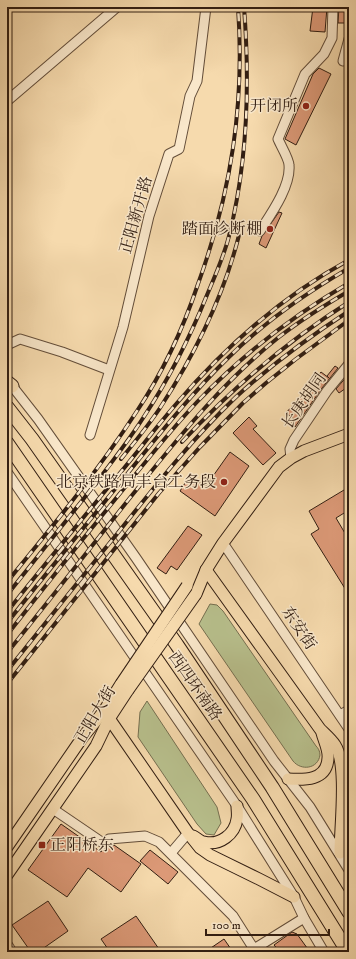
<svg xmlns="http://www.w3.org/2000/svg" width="356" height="959" font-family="'IM FELL DW Pica','Noto Serif SC',serif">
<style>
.green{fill:#b8c08d;stroke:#756f50}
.building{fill:#dc9977;stroke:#321e12}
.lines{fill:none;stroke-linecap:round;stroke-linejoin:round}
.minor-casing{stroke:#634d39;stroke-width:11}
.major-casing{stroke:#321e12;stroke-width:13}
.highway-casing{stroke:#321e12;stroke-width:15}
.minor{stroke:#f9e7ca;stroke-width:9}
.major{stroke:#f6daad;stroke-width:11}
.highway{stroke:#f6daad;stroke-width:13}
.rail-casing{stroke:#321e12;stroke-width:4}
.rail{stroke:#f9e7ca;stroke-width:2.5;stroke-dasharray:8;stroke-linecap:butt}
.major-bridge-casing{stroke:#321e12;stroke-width:13;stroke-linecap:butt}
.major-bridge{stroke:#f6daad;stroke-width:11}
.poi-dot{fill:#8f2418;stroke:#f9e7ca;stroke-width:1.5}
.labels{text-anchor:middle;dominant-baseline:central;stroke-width:3;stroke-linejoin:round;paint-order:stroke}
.poi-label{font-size:16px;fill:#321e12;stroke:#f9e7ca;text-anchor:end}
.street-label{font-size:16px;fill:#321e12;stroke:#f9e7ca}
</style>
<rect width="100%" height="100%" fill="#f6daad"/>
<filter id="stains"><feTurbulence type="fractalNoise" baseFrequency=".005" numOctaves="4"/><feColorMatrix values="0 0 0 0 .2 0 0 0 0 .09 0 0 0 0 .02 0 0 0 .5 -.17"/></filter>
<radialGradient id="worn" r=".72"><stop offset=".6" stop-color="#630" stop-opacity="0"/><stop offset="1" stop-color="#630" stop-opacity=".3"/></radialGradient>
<g class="green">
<path d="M 210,604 L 217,605 L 223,611 L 316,746 C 318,748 320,751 320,755 C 318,769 301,771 293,761 L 199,624 Z"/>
<path d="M 147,701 L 217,807 L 221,823 L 214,835 L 206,834 L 197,824 L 138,737 L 140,712 Z"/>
</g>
<g class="building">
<path d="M 313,7 L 327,7 L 325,32 L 310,31 Z"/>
<path d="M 339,7 L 349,7 L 349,23 L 338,23 Z"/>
<path d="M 319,68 L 331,74 L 296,145 L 285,139 L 313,74 Z"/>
<path d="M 279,212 L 282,213 L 266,248 L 259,244 L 262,236 Z"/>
<path d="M 335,366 L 338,368 L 322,388 L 295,427 L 291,424 L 294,419 L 286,413 L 321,372 L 329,378 L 327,376 Z"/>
<path d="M 348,375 L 349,376 L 349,386 L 339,393 L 336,389 Z"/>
<path d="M 249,417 L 257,426 L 253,429 L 276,453 L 263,465 L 233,433 Z"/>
<path d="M 230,452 L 249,466 L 215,516 L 180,491 L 189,477 L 206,486 Z"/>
<path d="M 349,487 L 349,510 L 336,518 L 349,540 L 349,595 L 311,534 L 319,529 L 309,511 Z"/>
<path d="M 188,526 L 202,535 L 177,570 L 171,566 L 166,574 L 157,568 Z"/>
<path d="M 61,824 L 101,852 L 103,849 L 114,845 L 141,864 L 121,892 L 88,868 L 67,897 L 28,870 Z"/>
<path d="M 150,850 L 178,872 L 168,884 L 140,861 Z"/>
<path d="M 48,901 L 68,931 L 38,952 L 31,952 L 12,925 Z"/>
<path d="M 136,916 L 159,949 L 154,952 L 110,952 L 101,939 Z"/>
<path d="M 292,932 L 297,934 L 310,952 L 280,952 L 274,945 Z"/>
<path d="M 224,939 L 233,952 L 205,952 Z"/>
</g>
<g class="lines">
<defs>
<g id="minor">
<path d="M 343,61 L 349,39"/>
<path d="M 7,101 L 117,7"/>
<path d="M 260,231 C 271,214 291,186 289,165 C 289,159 281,146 278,139 L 305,74 L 324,54 L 332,38 L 333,7"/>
<path d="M 7,345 L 20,339 L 62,352 L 109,370"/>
<path d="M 9,382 L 38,419 L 136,558 L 274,761 L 310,807 L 349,870"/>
<path d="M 90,435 L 123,327 L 149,216 L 169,154 L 179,149 L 190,96 L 197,81 L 206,7"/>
<path d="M 291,458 L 290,449 L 294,440 L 327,391 L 349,364"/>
<path d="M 7,472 L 237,806 L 294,897 L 304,918 L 324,952"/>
<path d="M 223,543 L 349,729"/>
<path d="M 340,715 L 349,710"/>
<path d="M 53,809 L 103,843 L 109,839 L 145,836 L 159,842 L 233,916 L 254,949 L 304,918"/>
<path d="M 171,853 L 188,833"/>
<path d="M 7,944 L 12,952"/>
</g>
<g id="major">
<path d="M 206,570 L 320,729 C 325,734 331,739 335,745 C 348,764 340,828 340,853"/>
<path d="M 196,594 L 206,570 L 223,543 L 279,467 L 291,458 L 304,451 L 349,434"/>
<path d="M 104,711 L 188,833 L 200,848 L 210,855 L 259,879 L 294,897"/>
<path d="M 288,779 C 304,780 327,781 328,758 C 329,750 324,741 322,733"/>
<path d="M 193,836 C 197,838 201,842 204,842 C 220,846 235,834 237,819 C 238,815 237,810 237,806"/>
<path d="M 7,847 L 82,738 L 104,711 L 121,684"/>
<path d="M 7,875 L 96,746 L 109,719 L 128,690"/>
</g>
<g id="highway">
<path d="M 7,382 L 12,386"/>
<path d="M 7,407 L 32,439 L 177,645 L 272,787 L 349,912"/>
<path d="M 7,443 L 253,799 L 348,952"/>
</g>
</defs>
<use href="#minor" class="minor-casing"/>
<use href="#major" class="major-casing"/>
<use href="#highway" class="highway-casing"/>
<use href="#minor" class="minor"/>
<use href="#major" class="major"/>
<use href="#highway" class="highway"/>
<defs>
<g id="rail">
<path d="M 182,442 C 233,387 286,342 349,302"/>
<path d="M 121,459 C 134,443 148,426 160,408 C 195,354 225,294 240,231"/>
<path d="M 7,582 C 52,527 98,471 137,411 C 163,372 183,329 198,284 C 231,193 245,104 238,7"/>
<path d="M 7,595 C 32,564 56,533 81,502 C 103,474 126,445 145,415 C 170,377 190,337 207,295 C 215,276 224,256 229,236 C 248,161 250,84 244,7"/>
<path d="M 7,612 C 44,565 82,519 120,473 C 139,450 157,426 177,403 C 225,347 284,295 349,260"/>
<path d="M 7,623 C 44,576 82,530 119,484 C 154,441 188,397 228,358 C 263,323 306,293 349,268"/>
<path d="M 7,635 C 42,590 77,546 113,502 C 140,469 167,434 197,402 C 242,355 292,316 349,283"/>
<path d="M 7,653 C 48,602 88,551 129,499 C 175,442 220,384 279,337 C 301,320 325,305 349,291"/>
<path d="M 7,671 C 44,625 80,579 117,534 C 155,486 192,439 236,397 C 271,365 309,337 349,311"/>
<path d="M 7,684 L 159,493 L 200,447 L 243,403 L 266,383 L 296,359 L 349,320"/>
</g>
</defs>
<use href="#rail" class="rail-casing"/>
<use href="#rail" class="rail"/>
<defs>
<g id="major-bridge">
<path d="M 121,684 L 187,586"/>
<path d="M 128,690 L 196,594"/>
</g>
</defs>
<use href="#major-bridge" class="major-bridge-casing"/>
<use href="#major-bridge" class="major-bridge"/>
</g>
<g class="poi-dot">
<circle cx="306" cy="106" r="4"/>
<circle cx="270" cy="229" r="4"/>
<circle cx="224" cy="482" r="4"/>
<rect x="38" y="841" width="8" height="8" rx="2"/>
</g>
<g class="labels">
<g class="poi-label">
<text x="298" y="106">开闭所</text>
<text x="262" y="229">踏面诊断棚</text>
<text x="216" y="482">北京铁路局丰台工务段</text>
<text x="50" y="845" text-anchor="start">正阳桥东</text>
</g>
<g class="street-label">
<text transform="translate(136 215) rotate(-74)">正阳新开路</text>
<text transform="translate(304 401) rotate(-55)">长庚胡同</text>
<text transform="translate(299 628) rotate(56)">东安街</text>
<text transform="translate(195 686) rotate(55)">西四环南路</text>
<text transform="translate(95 715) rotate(-59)">正阳大街</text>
</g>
</g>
<rect width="356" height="959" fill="none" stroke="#f6daad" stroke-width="24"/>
<rect x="8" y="8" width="340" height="943" fill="none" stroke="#321e12" stroke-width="2"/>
<rect x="12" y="12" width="332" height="935" fill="none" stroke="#321e12"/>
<path d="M206 929v6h123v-6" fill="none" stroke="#321e12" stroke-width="2"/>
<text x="212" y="929" font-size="12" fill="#321e12" stroke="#f9e7ca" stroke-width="3" paint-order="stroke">100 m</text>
<rect width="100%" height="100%" filter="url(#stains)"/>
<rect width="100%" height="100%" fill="url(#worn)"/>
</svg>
